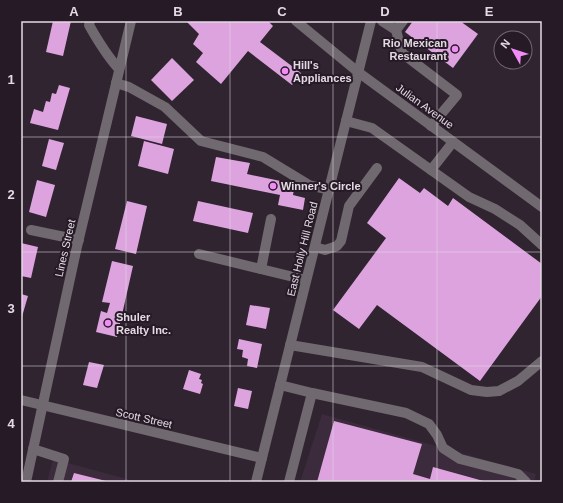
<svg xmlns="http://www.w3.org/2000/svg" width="563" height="503" font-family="Helvetica,sans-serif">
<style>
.built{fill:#3c2b3c}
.building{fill:#dda3de}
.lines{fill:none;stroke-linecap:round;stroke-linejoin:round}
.minor{stroke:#706970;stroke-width:10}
.grid{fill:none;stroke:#e3dae3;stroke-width:1;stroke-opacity:0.55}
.poi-dot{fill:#f18bf5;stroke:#261a27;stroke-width:1.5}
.labels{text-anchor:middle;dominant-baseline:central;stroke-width:4;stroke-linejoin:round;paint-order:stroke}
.poi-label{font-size:11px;font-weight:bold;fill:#e3dae3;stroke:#261a27;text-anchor:start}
.street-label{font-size:11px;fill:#e3dae3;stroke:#261a27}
.neatline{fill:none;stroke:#e3dae3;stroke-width:1.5}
.grid-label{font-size:13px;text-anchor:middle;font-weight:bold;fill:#e3dae3}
</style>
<rect width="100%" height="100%" fill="#302431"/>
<g class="built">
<path d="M 322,414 L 536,474 L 534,482 L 300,482 Z"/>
<path d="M 53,459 L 138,482 L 47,482 Z"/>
</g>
<g class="building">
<path d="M 53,21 L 71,21 L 63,56 L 46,52 Z"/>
<path d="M 186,21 L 268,21 L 273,26 L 260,42 L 301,73 L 292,85 L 248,51 L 221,84 L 196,62 L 203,53 L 193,44 L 199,34 Z"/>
<path d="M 413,21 L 460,21 L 478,34 L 453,68 L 405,32 Z"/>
<path d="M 172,58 L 194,80 L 172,101 L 151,80 Z"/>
<path d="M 59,85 L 70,88 L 58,130 L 30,123 L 34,109 L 43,112 L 46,101 L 50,102 L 52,93 L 56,94 Z"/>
<path d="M 136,116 L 167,124 L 162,144 L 131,136 Z"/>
<path d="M 49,139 L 64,143 L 56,170 L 42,166 Z"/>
<path d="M 144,141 L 174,149 L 168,174 L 138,166 Z"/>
<path d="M 216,157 L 250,163 L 247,174 L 295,184 L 293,195 L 305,198 L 303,210 L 278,205 L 280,195 L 211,181 Z"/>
<path d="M 399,178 L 420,193 L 424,188 L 448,206 L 453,198 L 542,264 L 542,296 L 480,381 L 377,305 L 359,329 L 333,310 L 386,238 L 367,223 Z"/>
<path d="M 37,180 L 55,185 L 46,217 L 29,212 Z"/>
<path d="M 127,201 L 147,206 L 136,254 L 115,249 Z"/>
<path d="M 198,201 L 253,213 L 248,233 L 193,221 Z"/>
<path d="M 21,243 L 38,247 L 31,278 L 21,276 Z"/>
<path d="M 112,261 L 133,266 L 117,337 L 96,332 L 101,311 L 107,313 L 110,303 L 102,302 Z"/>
<path d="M 21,294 L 28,296 L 21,320 Z"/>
<path d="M 250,305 L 270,308 L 266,329 L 246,325 Z"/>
<path d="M 239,339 L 262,344 L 257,368 L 247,366 L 248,359 L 242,357 L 243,350 L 237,349 Z"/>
<path d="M 89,362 L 104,365 L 97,388 L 83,385 Z"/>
<path d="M 189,370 L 201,374 L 199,379 L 202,380 L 201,383 L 203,384 L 200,394 L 183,389 Z"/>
<path d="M 238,388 L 252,391 L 248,409 L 234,406 Z"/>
<path d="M 334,421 L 422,444 L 413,474 L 430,479 L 433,467 L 487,482 L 317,482 Z"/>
<path d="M 74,473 L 106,481 L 105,482 L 71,482 Z"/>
</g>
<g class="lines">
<g class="minor">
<path d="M 90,21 L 89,25 C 98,41 107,56 119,69"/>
<path d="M 296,21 L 358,72 L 542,207"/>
<path d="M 382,21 L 396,30 L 403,21"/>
<path d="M 396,30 L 402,53 L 457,95 L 431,126"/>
<path d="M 116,83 L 129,87 L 165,107 L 201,141 L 263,157 L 309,185 L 329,190"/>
<path d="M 346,121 L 372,128 L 431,170 L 453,142"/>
<path d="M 431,170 L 469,197 L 495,209 L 520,225 L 542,245"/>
<path d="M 31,230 L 79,240"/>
<path d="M 315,247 L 325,250 L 337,246 L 341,241 L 349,206 L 377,168"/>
<path d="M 199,254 L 306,280"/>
<path d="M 261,269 L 271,219"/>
<path d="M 290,345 L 422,367 L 471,390 L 487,392 L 499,391 L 518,381 L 542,361"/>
<path d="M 280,385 L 312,393 L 406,413 L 429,424 L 437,435 L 443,448 L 460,459 L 518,474 L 526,482"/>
<path d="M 21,400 L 262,458"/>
<path d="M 33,449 L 64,459 L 58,482"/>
<path d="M 26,482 L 76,251 L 131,21"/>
<path d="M 256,482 L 371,21"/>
<path d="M 289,482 L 312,393"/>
</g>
</g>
<path class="grid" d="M 126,21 L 126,482M 230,21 L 230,482M 333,21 L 333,482M 437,21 L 437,482M 21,137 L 542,137M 21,252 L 542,252M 21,366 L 542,366"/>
<g class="poi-dot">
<circle cx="455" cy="49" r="4"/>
<circle cx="285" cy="71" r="4"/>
<circle cx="273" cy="186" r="4"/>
<circle cx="108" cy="323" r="4"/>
</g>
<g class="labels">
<g class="poi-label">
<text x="447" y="43" text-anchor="end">Rio Mexican<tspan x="447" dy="13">Restaurant</tspan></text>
<text x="293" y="65">Hill's<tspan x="293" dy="13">Appliances</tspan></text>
<text x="281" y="186">Winner's Circle</text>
<text x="116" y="317">Shuler<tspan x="116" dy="13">Realty Inc.</tspan></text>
</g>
<g class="street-label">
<text transform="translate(425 106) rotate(36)">Julian Avenue</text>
<text transform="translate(65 248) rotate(-77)">Lines Street</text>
<text transform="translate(302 249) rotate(-76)">East Holly Hill Road</text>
<text transform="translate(144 418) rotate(13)">Scott Street</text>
</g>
</g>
<rect width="563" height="503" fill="none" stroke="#261a27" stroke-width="44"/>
<g transform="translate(513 50) rotate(309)"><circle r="19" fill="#261a27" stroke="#726772"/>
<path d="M0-3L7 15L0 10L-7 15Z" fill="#f18bf5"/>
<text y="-6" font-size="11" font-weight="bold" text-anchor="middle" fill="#e3dae3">N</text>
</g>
<rect x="22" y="22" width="519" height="459" class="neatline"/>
<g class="grid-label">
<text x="74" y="16">A</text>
<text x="178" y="16">B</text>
<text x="282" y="16">C</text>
<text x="385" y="16">D</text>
<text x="489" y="16">E</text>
<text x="11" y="84">1</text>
<text x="11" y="199">2</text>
<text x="11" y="313">3</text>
<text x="11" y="428">4</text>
</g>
</svg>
